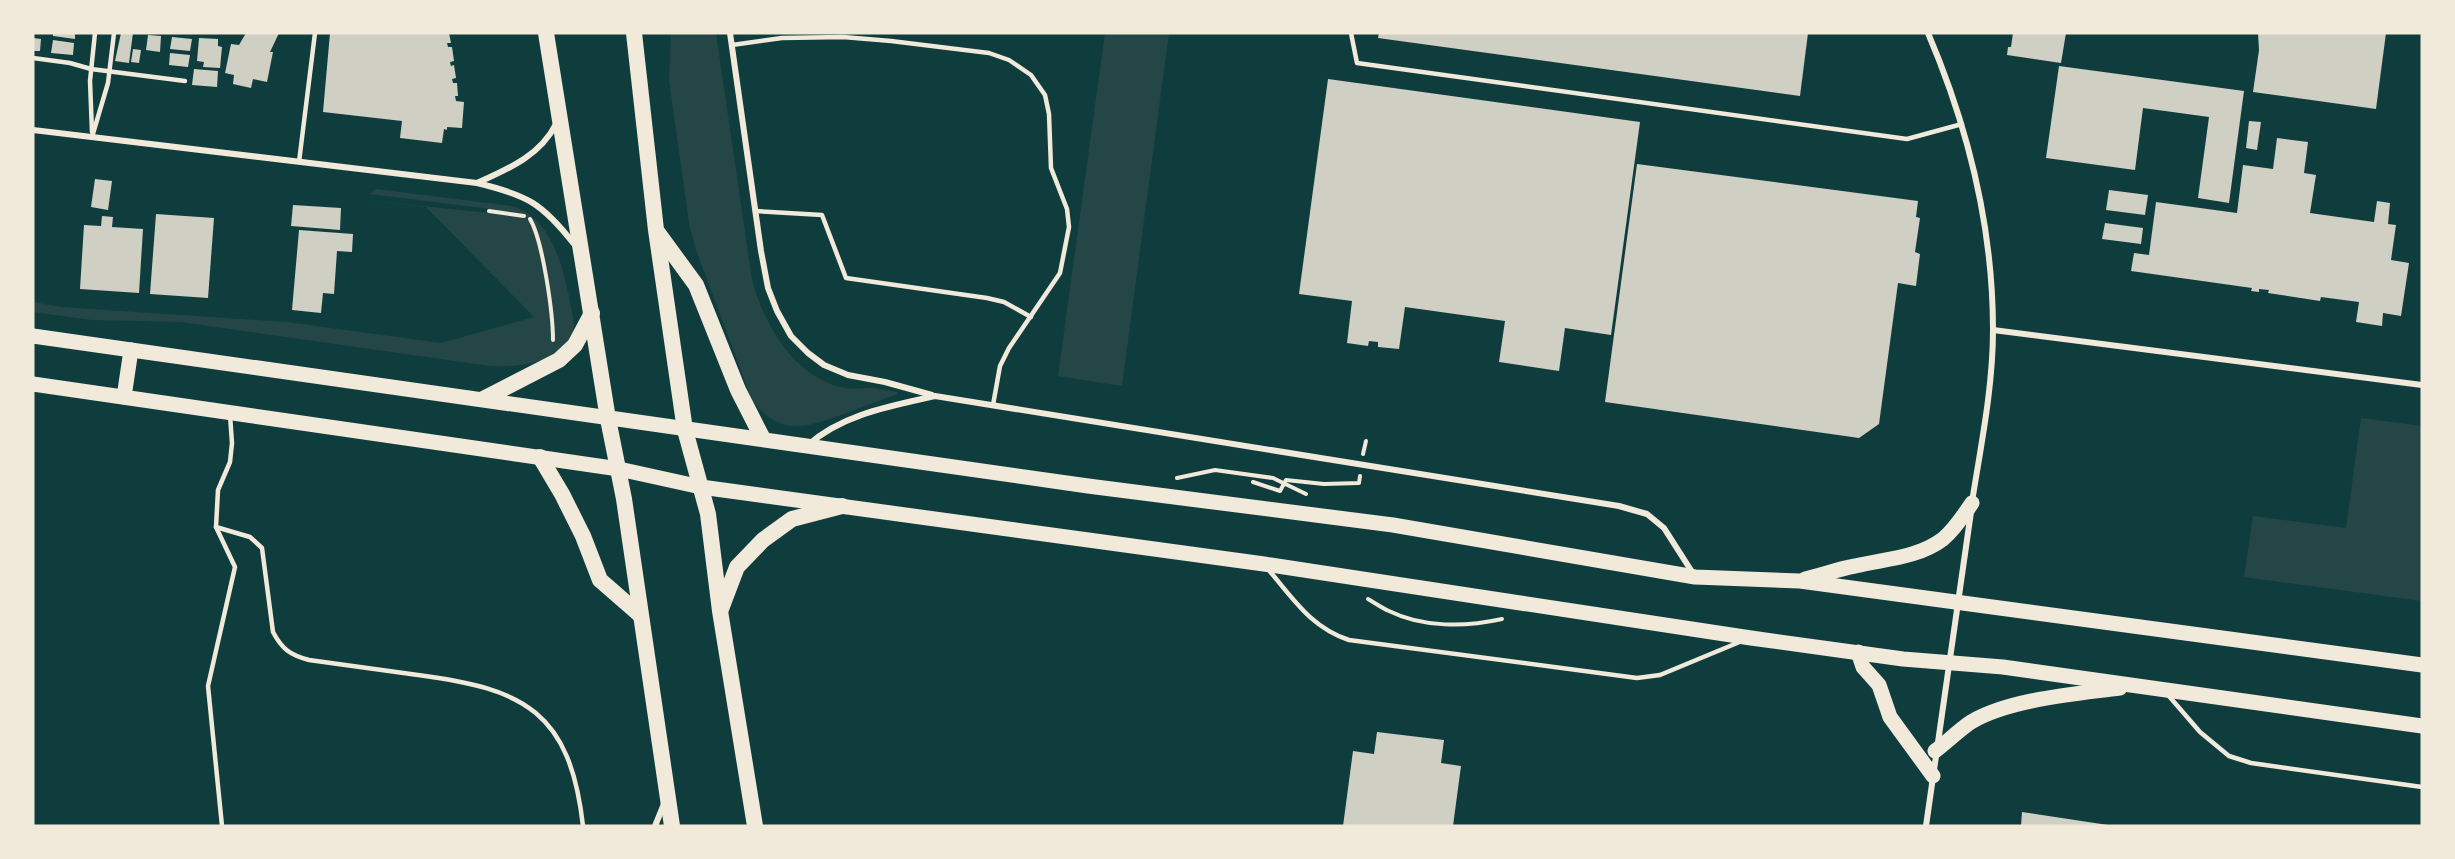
<svg xmlns="http://www.w3.org/2000/svg" width="2455" height="859" font-family="Literata,serif">
<style>
.green{fill:#244646}
.building{fill:#cfcfc3}
.lines{fill:none;stroke-linecap:round;stroke-linejoin:round}
.path{stroke:#f1e9da;stroke-width:4}
.service{stroke:#f1e9da;stroke-width:4.5}
.minor{stroke:#f1e9da;stroke-width:6}
.primary{stroke:#f1e9da;stroke-width:15}
.trunk{stroke:#f1e9da;stroke-width:16}
</style>
<rect width="100%" height="100%" fill="#0f3d3e"/>
<g class="green">
<path d="M 671,33 L 716,33 L 752,280 C 764,325 795,379 845,388 C 855,390 864,387 874,388 C 881,389 889,391 897,392 L 897,394 C 881,400 865,406 849,412 C 811,426 781,439 752,400 L 696,250 L 689,223 L 669,80 Z"/>
<path d="M 1105,33 L 1169,33 L 1122,386 L 1058,376 Z"/>
<path d="M 376,189 L 512,206 C 558,220 566,282 574,323 C 575,362 518,368 490,366 L 181,322 L 92,320 L 33,312 L 33,302 L 61,307 L 287,322 L 441,343 L 534,317 L 426,207 L 365,200 L 489,213 L 490,209 L 370,194 Z"/>
<path d="M 2361,418 L 2422,426 L 2422,601 L 2244,577 L 2253,516 L 2346,528 Z"/>
</g>
<g class="building">
<path d="M 53,33 L 75,33 L 75,39 L 53,36 Z"/>
<path d="M 121,33 L 133,33 L 129,63 L 115,61 Z"/>
<path d="M 246,33 L 279,33 L 270,52 L 273,52 L 267,82 L 253,79 L 251,88 L 233,84 L 234,75 L 225,73 L 231,44 L 239,45 Z"/>
<path d="M 330,33 L 449,33 L 451,43 L 447,43 L 448,47 L 452,47 L 454,61 L 450,62 L 451,66 L 454,65 L 456,78 L 452,79 L 453,83 L 457,83 L 458,96 L 455,96 L 456,101 L 464,102 L 462,128 L 447,127 L 447,130 L 444,129 L 442,143 L 400,138 L 402,121 L 323,112 Z"/>
<path d="M 1379,33 L 1808,33 L 1800,96 L 1378,38 Z"/>
<path d="M 2013,33 L 2066,33 L 2061,63 L 2007,55 L 2008,47 L 2011,47 Z"/>
<path d="M 2258,33 L 2386,33 L 2376,109 L 2253,92 L 2259,50 Z"/>
<path d="M 148,35 L 161,36 L 160,52 L 146,50 Z"/>
<path d="M 172,37 L 192,39 L 190,51 L 170,49 Z"/>
<path d="M 33,38 L 41,39 L 40,51 L 33,51 Z"/>
<path d="M 199,38 L 218,39 L 218,46 L 222,47 L 220,68 L 203,67 L 204,62 L 197,61 Z"/>
<path d="M 53,40 L 74,43 L 73,55 L 51,53 Z"/>
<path d="M 133,49 L 141,50 L 139,63 L 131,62 Z"/>
<path d="M 170,53 L 190,55 L 188,67 L 169,65 Z"/>
<path d="M 2059,66 L 2244,91 L 2229,203 L 2198,198 L 2209,117 L 2143,108 L 2135,170 L 2046,158 Z"/>
<path d="M 194,69 L 218,71 L 217,87 L 192,85 Z"/>
<path d="M 1328,79 L 1640,122 L 1611,335 L 1565,328 L 1559,371 L 1499,362 L 1505,321 L 1405,307 L 1399,349 L 1378,347 L 1378,342 L 1369,341 L 1368,346 L 1347,343 L 1352,301 L 1299,294 Z"/>
<path d="M 2249,121 L 2261,122 L 2257,150 L 2246,148 Z"/>
<path d="M 2277,138 L 2308,142 L 2304,173 L 2316,175 L 2310,213 L 2374,222 L 2377,201 L 2390,203 L 2388,224 L 2396,225 L 2391,260 L 2409,263 L 2401,316 L 2383,313 L 2382,326 L 2356,322 L 2359,302 L 2321,297 L 2320,301 L 2268,293 L 2269,290 L 2259,289 L 2259,292 L 2251,291 L 2252,288 L 2131,271 L 2134,253 L 2149,255 L 2156,202 L 2237,213 L 2243,165 L 2273,169 Z"/>
<path d="M 1637,164 L 1918,201 L 1916,217 L 1920,218 L 1915,252 L 1920,254 L 1916,286 L 1898,283 L 1879,424 L 1859,438 L 1605,402 Z"/>
<path d="M 95,179 L 112,181 L 108,210 L 91,207 Z"/>
<path d="M 2109,190 L 2148,195 L 2145,215 L 2106,210 Z"/>
<path d="M 293,205 L 341,208 L 340,230 L 291,226 Z"/>
<path d="M 156,214 L 214,218 L 208,298 L 150,294 Z"/>
<path d="M 102,216 L 113,217 L 112,227 L 143,229 L 139,293 L 80,289 L 84,225 L 101,226 Z"/>
<path d="M 2105,223 L 2143,228 L 2141,244 L 2102,239 Z"/>
<path d="M 299,230 L 353,234 L 352,252 L 337,251 L 334,294 L 323,293 L 321,313 L 292,310 Z"/>
<path d="M 1377,732 L 1444,740 L 1441,763 L 1461,766 L 1453,826 L 1343,826 L 1353,751 L 1374,754 Z"/>
<path d="M 2022,812 L 2108,825 L 2108,826 L 2021,826 Z"/>
</g>
<g class="lines">
<g class="path">
<path d="M 489,211 L 524,216"/>
<path d="M 530,219 C 543,241 553,314 553,340"/>
<path d="M 1363,454 L 1366,441"/>
<path d="M 1177,478 L 1215,470 L 1273,478 L 1306,494"/>
<path d="M 1253,482 L 1280,491 L 1286,480 L 1324,484 L 1359,483 L 1360,476"/>
<path d="M 1368,599 C 1375,603 1382,608 1389,611 C 1423,628 1466,627 1502,619"/>
</g>
<g class="service">
<path d="M 1351,33 L 1357,63 L 1907,139 L 1962,124"/>
<path d="M 732,45 L 782,38 L 843,37 L 891,41 L 989,53 L 1009,60 L 1031,75 L 1045,95 L 1049,114 L 1051,168 L 1067,209 L 1069,227 L 1060,273 L 1009,348 L 1000,366 L 993,405"/>
<path d="M 33,58 L 70,63 L 91,69 L 185,81"/>
<path d="M 92,132 L 90,81 L 95,33"/>
<path d="M 92,137 L 108,83 L 114,33"/>
<path d="M 299,162 L 315,33"/>
<path d="M 755,211 L 822,215 L 846,278 L 987,298 L 1004,302 L 1031,317"/>
<path d="M 216,527 L 250,537 L 262,548 L 273,632 C 282,649 290,655 309,660 C 345,665 382,670 418,675 C 525,689 570,712 583,826"/>
<path d="M 1267,568 C 1293,598 1310,627 1349,640 L 1637,678 L 1660,675 L 1742,641"/>
<path d="M 2168,695 L 2200,732 L 2229,756 L 2251,763 L 2422,787"/>
<path d="M 222,826 L 208,686 L 235,567 L 216,527 L 218,490 L 230,462 L 232,443 L 230,415"/>
</g>
<g class="minor">
<path d="M 730,33 L 761,251 L 768,288 L 777,311 L 791,336 L 808,353 L 824,365 L 848,375 L 885,382 L 932,395"/>
<path d="M 1928,33 C 1968,127 1993,227 1993,330 C 1993,387 1981,445 1972,502"/>
<path d="M 33,130 L 477,183 C 527,195 542,203 574,244"/>
<path d="M 477,183 C 508,169 540,156 556,124"/>
<path d="M 1993,330 L 2422,385"/>
<path d="M 808,445 C 843,414 891,406 935,396 L 1619,506 L 1647,514 L 1664,528 L 1694,575"/>
<path d="M 655,826 L 664,804"/>
<path d="M 1926,826 L 1971,512"/>
</g>
<g class="primary">
<path d="M 33,336 L 1088,486 L 1393,525 L 1695,577 L 1800,581 L 2422,665"/>
<path d="M 33,384 L 619,469 L 701,487 L 1264,564 L 1751,638 L 1903,659 L 2003,667 L 2422,726"/>
<path d="M 124,397 L 131,350"/>
<path d="M 1805,579 C 1822,575 1838,569 1855,566 C 1884,559 1918,558 1943,539 C 1955,529 1963,516 1972,503"/>
<path d="M 1858,652 L 1863,667 L 1879,685 L 1890,717 L 1933,776"/>
<path d="M 1935,751 C 1947,742 1959,730 1971,722 C 2010,699 2076,694 2120,688"/>
</g>
<g class="trunk">
<path d="M 546,33 L 608,419 L 624,499 L 672,826"/>
<path d="M 634,33 L 656,230 L 676,368 L 685,430 L 708,514 L 720,611 L 755,826"/>
<path d="M 658,233 L 696,285 L 738,390 L 763,439"/>
<path d="M 483,399 L 559,360 L 575,345 L 592,313"/>
<path d="M 540,457 L 562,494 L 583,536 L 600,580 L 639,614"/>
<path d="M 721,609 L 737,567 L 763,540 L 792,519 L 842,506"/>
</g>
</g>
<rect width="2455" height="859" fill="none" stroke="#f1e9da" stroke-width="69"/>
</svg>
